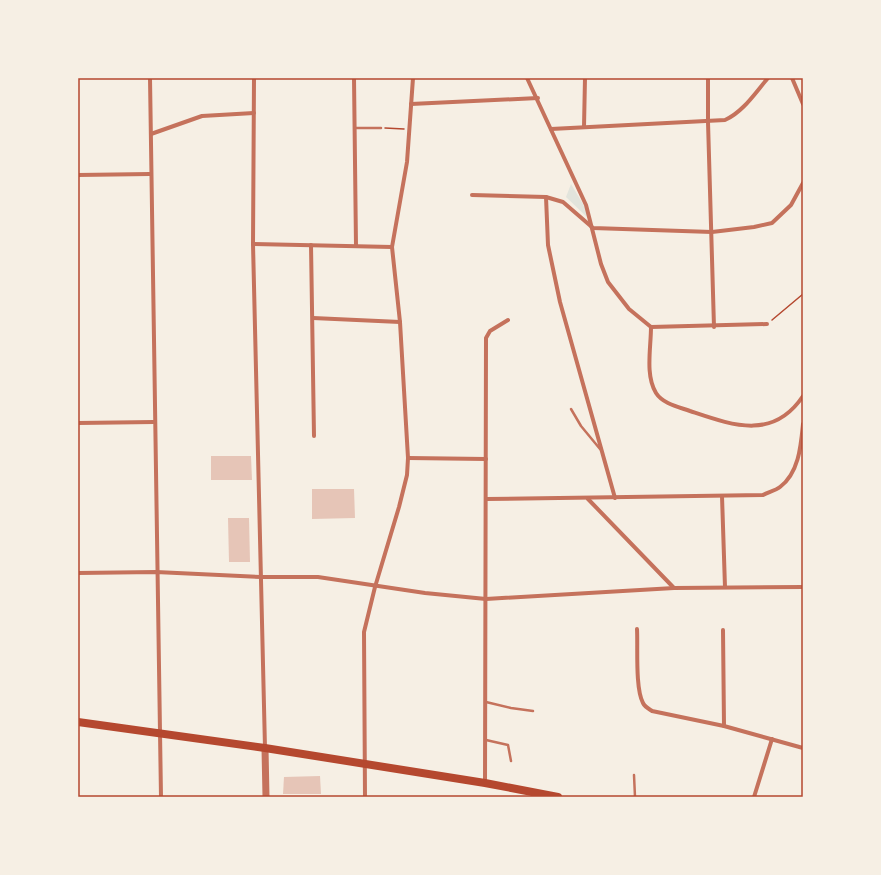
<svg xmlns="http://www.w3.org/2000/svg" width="881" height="875" font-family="'DejaVu Sans',sans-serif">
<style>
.green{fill:#e2e4dc}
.building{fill:#e6c5b7}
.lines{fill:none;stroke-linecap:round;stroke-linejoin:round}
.path{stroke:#b5482f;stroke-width:1.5}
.service{stroke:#c5725c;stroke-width:2.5}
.minor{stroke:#c5725c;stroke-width:4}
.tertiary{stroke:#c5725c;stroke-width:7}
.primary{stroke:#b5482f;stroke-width:8}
.neatline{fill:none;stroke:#b5482f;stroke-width:1.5}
</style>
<rect width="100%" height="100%" fill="#f6efe4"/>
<path class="green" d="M 571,184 L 586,209 L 589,219 L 566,197 Z"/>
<g class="building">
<path d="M 211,456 L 251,456 L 252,480 L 211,480 Z"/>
<path d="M 312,489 L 354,489 L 355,518 L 312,519 Z"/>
<path d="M 228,518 L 249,518 L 250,562 L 229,562 Z"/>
<path d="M 320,776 L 321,794 L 283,794 L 284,777 Z"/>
</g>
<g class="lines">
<g class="path">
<path d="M 385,128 L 404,129"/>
<path d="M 772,320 L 803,294"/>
</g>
<g class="service">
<path d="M 355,128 L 381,128"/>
<path d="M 571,409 L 581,426 L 600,449"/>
<path d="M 486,702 L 511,708 L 533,711"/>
<path d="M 486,740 L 508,745 L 511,761"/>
<path d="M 634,775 L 635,797"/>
</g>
<g class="minor">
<path d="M 150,78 L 161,797"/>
<path d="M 254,78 L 253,244 L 265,748"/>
<path d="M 354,78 L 356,246"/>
<path d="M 527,78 L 586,205 L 601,264 L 608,282 L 629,309 L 651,327 L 767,324"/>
<path d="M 708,78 L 708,122 L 714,327"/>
<path d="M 792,78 L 803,104"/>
<path d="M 411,104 L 538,98"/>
<path d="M 584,127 L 585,78"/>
<path d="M 551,129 L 725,120 C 743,112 755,93 768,78"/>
<path d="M 151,134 L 202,116 L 254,113"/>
<path d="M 78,175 L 150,174"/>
<path d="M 472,195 L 546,197 L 563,202 L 593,228 L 712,232 L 754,227 L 772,223 L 791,205 L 803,183"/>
<path d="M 546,197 L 548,245 L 560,302 L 615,498"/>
<path d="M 253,244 L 392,247"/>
<path d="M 311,245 L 314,436"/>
<path d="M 313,318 L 400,322"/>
<path d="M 651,327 C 651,348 645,375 656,393 C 663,404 679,407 690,411 C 732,425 773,441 803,396"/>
<path d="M 78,423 L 154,422"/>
<path d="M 408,458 L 486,459"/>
<path d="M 722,496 L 725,587"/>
<path d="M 486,499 L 763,495 C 768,492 775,491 780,487 C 799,473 801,445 803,424"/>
<path d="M 588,499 L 674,588"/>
<path d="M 78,573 L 156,572 L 261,577 L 318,577 L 425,593 L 486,599 L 674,588 L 803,587"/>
<path d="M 637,629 C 638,647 635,688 643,703 C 645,707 649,709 652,711 L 724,726 L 803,748"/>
<path d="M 723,630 L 724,726"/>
<path d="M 485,783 L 486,338 L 490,331 L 508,320"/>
<path d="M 365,797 L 364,632 L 375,587 L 399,507 L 407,475 L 408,458 L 400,322 L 392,247 L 407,162 L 413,78"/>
<path d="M 754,797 L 772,739"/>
</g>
<path class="tertiary" d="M 265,748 L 266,797"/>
<path class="primary" d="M 78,722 L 265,748 L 485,783 L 558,797"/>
</g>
<rect width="881" height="875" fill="none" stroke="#f6efe4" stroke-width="158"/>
<rect x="79" y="79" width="723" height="717" class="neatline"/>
</svg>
